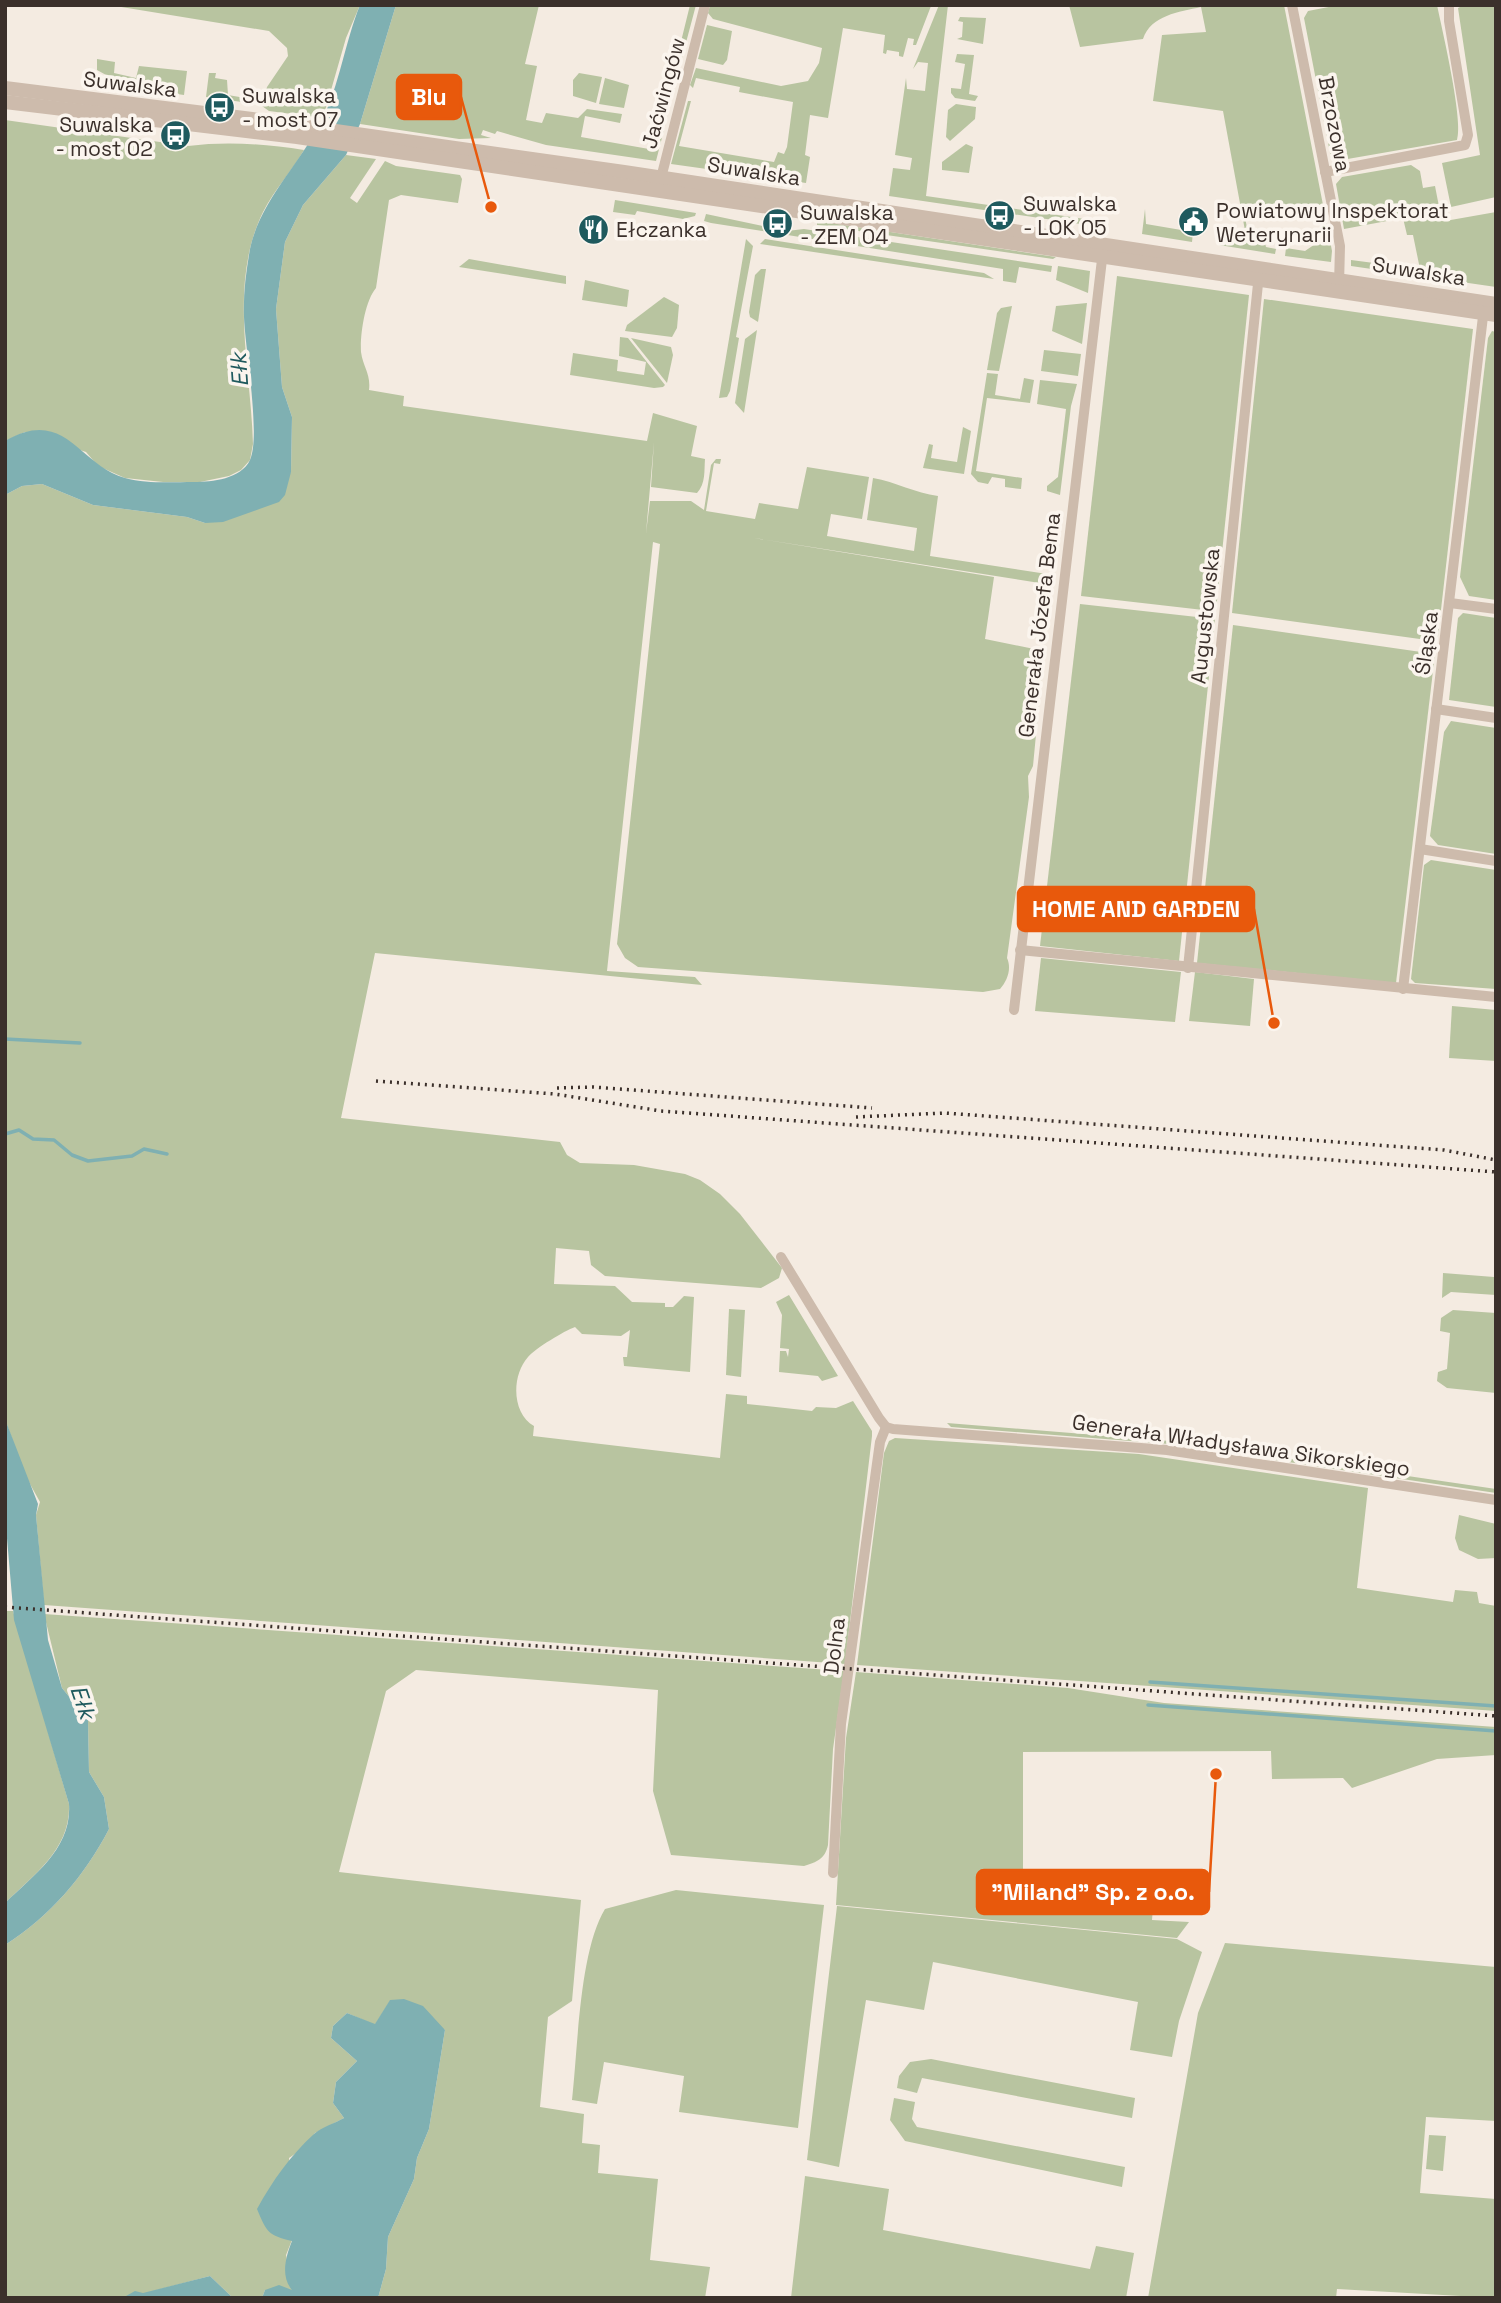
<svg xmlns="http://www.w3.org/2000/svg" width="1501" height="2303" font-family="'Space Grotesk',sans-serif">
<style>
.green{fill:#b8c4a0}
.water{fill:#7fb0b2}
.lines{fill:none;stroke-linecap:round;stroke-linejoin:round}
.stream{stroke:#7fb0b2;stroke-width:3.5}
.minor{stroke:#cdbbac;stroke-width:10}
.tertiary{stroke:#cdbbac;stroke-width:14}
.rail{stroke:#3b302b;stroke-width:3.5;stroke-dasharray:2 5;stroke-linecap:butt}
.labels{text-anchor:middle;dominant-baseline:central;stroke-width:7;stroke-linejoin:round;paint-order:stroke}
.street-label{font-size:21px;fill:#3b302b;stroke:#fbf5ee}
.poi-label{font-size:21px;fill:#3b302b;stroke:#fbf5ee;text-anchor:start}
.water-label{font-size:23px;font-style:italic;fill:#1f5a5e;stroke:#fbf5ee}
.leader{fill:none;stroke:#e8590c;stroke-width:2.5}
.callout-dot{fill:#e8590c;stroke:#fbf5ee;stroke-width:2.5}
.callout{fill:#e8590c;stroke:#e8590c;stroke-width:2.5}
.callout-label{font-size:23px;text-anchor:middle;font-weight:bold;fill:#fff}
</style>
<rect width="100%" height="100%" fill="#f4ebe1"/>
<g class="green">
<path d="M 109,5 L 360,5 L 346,38 L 323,118 L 269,111 L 262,106 L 267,87 L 288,56 L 287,48 L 269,31 Z"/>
<path d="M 396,5 L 539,5 L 525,64 L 537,66 L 526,120 L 542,123 L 546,113 L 578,118 L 587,109 L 622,114 L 620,123 L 585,116 L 581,137 L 649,149 L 656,120 L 666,122 L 656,161 L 546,145 L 497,131 L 495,134 L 483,130 L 481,135 L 491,138 L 459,139 L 360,124 Z"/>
<path d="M 690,5 L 696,5 L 675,84 L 671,84 L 666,78 L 668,69 L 674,70 Z"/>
<path d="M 710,5 L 925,5 L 931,6 L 916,45 L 913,45 L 914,39 L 908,38 L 903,57 L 899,56 L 899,52 L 887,50 L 886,54 L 883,53 L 885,35 L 843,28 L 828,118 L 810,115 L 805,155 L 810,157 L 806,183 L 671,164 L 688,101 L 691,101 L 679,146 L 774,162 L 778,152 L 784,154 L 787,147 L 793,102 L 739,92 L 740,87 L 696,78 L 693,88 L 690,85 L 696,68 L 781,86 L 808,81 L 819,63 L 822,48 L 713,19 L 708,13 Z"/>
<path d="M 939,5 L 948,5 L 926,196 L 1085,219 L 1087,225 L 889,196 L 893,168 L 910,170 L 912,158 L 895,155 L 906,78 L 907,89 L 925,91 L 928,63 L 918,62 L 913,69 Z"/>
<path d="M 1069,5 L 1284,5 L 1332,251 L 1331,262 L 1285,256 L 1286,248 L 1305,251 L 1324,238 L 1319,206 L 1283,213 L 1280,202 L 1244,211 L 1248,234 L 1263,235 L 1266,247 L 1276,249 L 1275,254 L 1219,245 L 1219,241 L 1244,243 L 1246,236 L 1223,111 L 1153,101 L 1162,35 L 1206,32 L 1201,7 C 1179,12 1151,15 1143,39 L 1080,47 Z"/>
<path d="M 1339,5 L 1437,5 C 1442,29 1464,122 1457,140 L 1336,161 L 1331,158 L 1304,18 L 1308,11 Z"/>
<path d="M 1464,5 L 1496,5 L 1496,197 L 1451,207 L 1442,163 L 1480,155 L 1458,8 Z"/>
<path d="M 960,17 L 986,18 L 983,44 L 957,39 L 962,37 L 963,22 L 958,21 Z"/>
<path d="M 707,25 L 732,31 L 727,60 L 723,65 L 698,59 Z"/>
<path d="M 957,54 L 974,55 L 969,94 L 978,96 L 975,101 L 955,98 L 951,93 L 951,88 L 961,89 L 965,64 L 955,62 Z"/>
<path d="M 97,59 L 115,62 L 114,73 L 136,78 L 139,66 L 187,71 L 184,95 L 128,87 L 97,70 Z"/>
<path d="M 209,73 L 216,73 L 215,78 L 227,80 L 228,95 L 251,99 L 249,103 L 206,97 Z"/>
<path d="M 579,73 L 602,77 L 596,103 L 573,96 L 573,80 Z"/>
<path d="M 605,78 L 629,85 L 624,108 L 599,104 Z"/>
<path d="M 956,104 L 976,107 L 975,119 L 950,141 L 946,137 L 948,110 Z"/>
<path d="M 5,120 L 188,146 C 227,141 265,144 304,150 C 292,171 274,190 263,212 C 228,284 251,368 253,444 L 250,460 L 241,470 L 229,476 L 200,482 L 163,482 L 125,478 L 98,466 L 86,452 L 25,432 L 5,441 Z"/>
<path d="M 966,144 L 973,147 L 969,173 L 942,170 L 942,162 Z"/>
<path d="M 346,155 L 376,159 L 350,198 L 357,203 L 385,161 L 396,166 L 460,175 L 462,179 L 458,203 L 401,195 L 389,200 L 376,288 C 365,301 360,334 361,352 C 363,367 371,374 369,390 L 404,396 L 403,406 L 647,441 L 653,413 L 697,426 L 691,456 L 705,459 C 704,471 706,483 697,493 L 651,487 L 654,442 L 646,533 L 650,501 L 691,501 L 704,510 L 711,465 L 716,459 L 721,459 L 720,464 L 714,463 L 706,511 L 755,519 L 759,503 L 798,509 L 807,467 L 869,477 L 862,519 L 831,514 L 827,536 L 914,551 L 917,528 L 867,520 L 873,478 C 896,482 915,493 938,496 L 930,556 L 1047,574 L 1046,584 L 754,538 L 994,577 L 985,639 L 1044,651 L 1033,766 L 1028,776 L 1029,797 L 1007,958 C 1012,969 1007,981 1000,989 L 983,992 L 638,967 L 625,958 L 617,944 L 660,544 L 653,542 L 607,971 L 695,977 L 702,985 L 375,953 L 341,1118 L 560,1142 L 567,1155 L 580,1163 L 634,1165 L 685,1174 L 700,1180 L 720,1194 L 740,1214 L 782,1268 L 779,1278 L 761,1288 L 605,1276 L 591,1265 L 589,1251 L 556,1248 L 554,1284 L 615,1286 L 632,1302 L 665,1303 L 665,1307 L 673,1307 L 684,1296 L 694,1297 L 690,1372 L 624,1366 L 623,1357 L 627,1357 L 630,1330 L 621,1336 L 582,1334 L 575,1327 C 564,1331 536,1348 528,1357 C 511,1376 512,1414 534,1426 L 533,1436 L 720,1458 L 726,1394 L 747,1396 L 747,1404 L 812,1411 L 816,1407 L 836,1408 L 853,1401 L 872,1431 L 872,1436 L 845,1664 L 44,1605 L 36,1515 L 40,1502 L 25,1475 L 5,1419 L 5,495 L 22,486 L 42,484 L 93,505 L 187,517 L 205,523 L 291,472 L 292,417 L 282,387 L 276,309 L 285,242 L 303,205 Z"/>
<path d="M 1411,165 L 1420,171 L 1423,188 L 1435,186 L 1441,217 L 1445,221 L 1496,212 L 1496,287 L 1351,266 L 1351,260 L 1420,269 L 1413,235 L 1407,235 L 1403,218 L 1344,229 L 1336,184 L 1342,177 Z"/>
<path d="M 615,200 L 696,213 L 695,216 L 683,219 L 637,211 L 635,215 L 613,212 Z"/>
<path d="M 1145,209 L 1146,224 L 1193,232 L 1192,242 L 1142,234 Z"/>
<path d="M 706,214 L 787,231 L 804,229 L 1052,266 L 1051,272 L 1019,267 L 1016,283 L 1003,281 L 1003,269 L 711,223 L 704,221 Z"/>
<path d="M 817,222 L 824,222 L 1056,257 L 1053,259 L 817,225 Z"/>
<path d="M 746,239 L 753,246 L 736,337 L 739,338 L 730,391 L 727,397 L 719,398 Z"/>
<path d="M 765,239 L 984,273 L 994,279 L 760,244 Z"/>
<path d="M 469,259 L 566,276 L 566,284 L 459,267 Z"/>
<path d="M 1058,266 L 1090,271 L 1088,293 L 1056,280 Z"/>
<path d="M 761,269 L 766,269 L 758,322 L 750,317 L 749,312 L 755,275 Z"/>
<path d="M 1117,276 L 1249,295 L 1216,610 L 1212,611 L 1081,596 Z"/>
<path d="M 585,280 L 629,290 L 627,307 L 582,300 Z"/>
<path d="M 664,297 L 679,305 L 677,328 L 672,337 L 625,331 L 627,325 Z"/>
<path d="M 1264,299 L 1473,329 L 1438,636 L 1427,640 L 1232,613 Z"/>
<path d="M 1087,303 L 1082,344 L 1052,331 L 1056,306 Z"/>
<path d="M 1012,306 L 999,371 L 987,370 L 997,313 L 1001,308 Z"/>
<path d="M 757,330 L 744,413 L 735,403 L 745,339 Z"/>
<path d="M 1492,331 L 1496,332 L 1496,600 L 1469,596 L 1460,577 L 1488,338 Z"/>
<path d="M 620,337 L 628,338 L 665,385 L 663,387 L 654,388 L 570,375 L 573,353 L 618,360 L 617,371 L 644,375 L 646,362 L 619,356 Z"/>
<path d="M 631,338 L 671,347 L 673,355 L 667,383 Z"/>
<path d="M 1044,350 L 1081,354 L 1078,376 L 1041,371 Z"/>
<path d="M 987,373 L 998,374 L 995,395 L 1020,399 L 1024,378 L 1034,380 L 1030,403 L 987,398 L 976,471 L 1022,478 L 1021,489 L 1005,487 L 1005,479 L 992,477 L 988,484 L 978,482 L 971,474 Z"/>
<path d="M 1040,380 L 1077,384 L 1071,406 L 1060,495 L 1047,491 L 1047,486 L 1058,477 L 1066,409 L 1037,404 Z"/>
<path d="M 963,427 L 971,431 L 964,474 L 923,468 L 929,444 L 933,445 L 931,458 L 957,462 Z"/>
<path d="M 1080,604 L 1215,619 L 1179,961 L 1040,946 Z"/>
<path d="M 1463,613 L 1496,618 L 1496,707 L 1449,700 L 1458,618 Z"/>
<path d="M 1233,625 L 1435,654 L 1396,983 L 1197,963 Z"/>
<path d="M 1451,721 L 1496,728 L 1496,854 L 1438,845 L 1430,836 L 1444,732 Z"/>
<path d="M 1431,860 L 1496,870 L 1496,989 L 1415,983 L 1411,979 L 1424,865 Z"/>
<path d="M 1041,958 L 1181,972 L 1175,1022 L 1035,1011 Z"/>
<path d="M 1195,972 L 1254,979 L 1250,1026 L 1189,1021 Z"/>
<path d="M 1452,1006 L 1496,1010 L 1496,1061 L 1449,1058 Z"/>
<path d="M 1496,1269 L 1496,1295 L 1451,1292 L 1442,1298 L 1443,1273 L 1494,1277 Z"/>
<path d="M 789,1295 L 838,1376 L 822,1381 L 818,1376 L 779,1372 L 780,1351 L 786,1351 L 788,1357 L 789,1349 L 780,1348 L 782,1315 L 776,1302 Z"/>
<path d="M 729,1309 L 745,1310 L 741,1377 L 726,1375 Z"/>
<path d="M 1453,1310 L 1496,1313 L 1496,1393 L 1447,1388 L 1437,1381 L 1438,1372 L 1447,1369 L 1450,1333 L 1440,1331 L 1441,1318 Z"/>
<path d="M 947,1423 L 1170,1441 L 1496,1489 L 1496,1493 L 1169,1444 L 951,1427 Z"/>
<path d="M 895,1438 L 1139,1454 L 1368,1488 L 1357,1588 L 1453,1602 L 1455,1590 L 1477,1592 L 1479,1603 L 1496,1606 L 1496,1711 L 857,1665 L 884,1453 L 889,1441 Z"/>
<path d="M 1459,1515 L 1496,1524 L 1496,1558 L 1478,1559 L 1459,1550 L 1455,1538 Z"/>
<path d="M 5,1611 L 13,1611 L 69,1804 C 71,1848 35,1874 5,1903 Z"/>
<path d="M 44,1614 L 844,1671 L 833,1749 L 828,1845 C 825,1859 817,1862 804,1866 L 671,1855 L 653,1791 L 658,1690 L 416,1670 L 386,1691 L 339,1872 L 581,1900 L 572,2001 L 548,2017 L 540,2107 L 584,2114 L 582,2143 L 600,2145 L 598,2173 L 658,2179 L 650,2260 L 710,2267 L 705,2298 L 378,2298 L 386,2269 L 388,2237 L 414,2179 L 417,2158 L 429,2129 L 445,2030 L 390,2001 L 375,2025 L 347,2013 L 333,2026 L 331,2038 L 357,2061 L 336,2082 L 333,2103 L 344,2118 L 315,2133 L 305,2147 L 289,2158 L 292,2240 L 286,2255 L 293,2291 L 265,2290 L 262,2298 L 233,2298 L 210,2276 L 127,2298 L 5,2298 L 5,1945 C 50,1916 84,1877 109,1829 L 104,1797 L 89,1772 L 88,1720 L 62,1688 Z"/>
<path d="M 856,1672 L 1068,1688 L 1164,1703 L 1496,1727 L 1496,1755 L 1437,1759 L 1352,1788 L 1343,1778 L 1272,1779 L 1271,1751 L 1023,1752 L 1023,1873 L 1123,1874 L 1125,1895 L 1154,1895 L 1152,1920 L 1189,1922 L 1177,1938 L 836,1905 L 846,1738 Z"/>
<path d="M 676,1890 L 824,1905 L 798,2128 L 679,2112 L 684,2076 L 604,2062 L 597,2104 L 572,2100 C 578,2048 579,1952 605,1909 Z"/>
<path d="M 837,1906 L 1177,1939 L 1202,1952 L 1179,2021 L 1172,2057 L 1130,2050 L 1138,2002 L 933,1962 L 924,2010 L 866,2000 L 839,2167 L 807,2160 Z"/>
<path d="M 1225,1943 L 1496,1967 L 1496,2121 L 1426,2117 L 1420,2193 L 1496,2199 L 1496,2298 L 1337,2289 L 1336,2298 L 1148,2298 L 1198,2013 Z"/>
<path d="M 931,2059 L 1135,2098 L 1132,2118 L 922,2078 L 917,2093 L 897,2088 L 899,2076 L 910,2062 Z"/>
<path d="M 894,2098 L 915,2102 L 912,2119 L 917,2127 L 1125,2167 L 1122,2187 L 905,2141 L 890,2120 Z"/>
<path d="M 1429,2135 L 1446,2136 L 1443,2171 L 1426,2169 Z"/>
<path d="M 805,2176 L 889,2189 L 883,2230 L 1090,2269 L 1096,2246 L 1134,2253 L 1126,2298 L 791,2298 Z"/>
</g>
<g class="water">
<path d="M 360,5 L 396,5 L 360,124 L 346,155 L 303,205 L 285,242 L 276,309 L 282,387 L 292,417 L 291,472 L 285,495 L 279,502 L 223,522 L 205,523 L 187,517 L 93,505 L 42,484 L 22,486 L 5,495 L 5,441 C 66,406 78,465 125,478 C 147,484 172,482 194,482 C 212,482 241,479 250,460 C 261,436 245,348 244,317 C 243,295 246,272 250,249 C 260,201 300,164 322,120 C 339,87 345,42 360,5 Z"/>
<path d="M 5,1419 L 38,1504 L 36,1515 L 48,1640 L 62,1688 L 88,1720 L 89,1772 L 104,1797 L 109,1829 C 84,1877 50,1916 5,1945 L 5,1903 C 35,1874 72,1848 69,1804 L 14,1620 L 5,1515 Z"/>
<path d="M 404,1999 L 423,2006 L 445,2030 L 429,2129 L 417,2158 L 414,2179 L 388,2237 L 386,2269 L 378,2298 L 262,2298 L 265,2290 L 279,2285 L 292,2290 C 280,2276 286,2256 292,2241 C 268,2235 267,2233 257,2209 C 273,2180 290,2156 314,2134 C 322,2127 335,2123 344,2118 L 333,2103 L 336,2082 L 357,2061 L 331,2038 L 333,2026 L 347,2013 L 375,2024 L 390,2000 Z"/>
<path d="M 210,2276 L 233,2298 L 126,2296 L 135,2291 L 143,2293 Z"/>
</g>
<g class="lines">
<g class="stream">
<path d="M 5,1039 L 80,1043"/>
<path d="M 5,1134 L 19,1130 L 33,1139 L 54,1140 L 72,1155 L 88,1161 L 132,1156 L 144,1149 L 167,1154"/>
<path d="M 1150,1682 L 1496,1706"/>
<path d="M 1148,1705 L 1496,1731"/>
</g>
<g class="minor">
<path d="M 1292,5 L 1340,246 L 1339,285"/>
<path d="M 1325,172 L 1465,145 L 1468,135 L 1449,21 L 1449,5"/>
<path d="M 660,182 L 705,5"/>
<path d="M 1450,603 L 1496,609"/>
<path d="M 1436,709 L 1496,718"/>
<path d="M 1420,849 L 1496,861"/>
<path d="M 1020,950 L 1496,997"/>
<path d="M 1188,968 L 1259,274"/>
<path d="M 1403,989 L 1484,308"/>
<path d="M 1014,1010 L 1103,251"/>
<path d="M 781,1257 L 879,1418 L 886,1427 L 893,1429 L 1167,1450 L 1496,1500"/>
<path d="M 833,1873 L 841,1724 L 880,1442 L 886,1427"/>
</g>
<g class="tertiary">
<path d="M 5,88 L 252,119 L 624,172 L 1496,304"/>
<path d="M 5,102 L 297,137 L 1496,315"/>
</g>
<g class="rail">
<path d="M 376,1081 L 555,1094 L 661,1111 L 1496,1172"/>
<path d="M 557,1088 L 593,1087 L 872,1108"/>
<path d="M 856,1117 L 945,1113 L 1444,1150 L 1496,1160"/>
<path d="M 5,1607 L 1496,1716"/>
</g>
</g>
<defs>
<symbol id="bus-disc" viewBox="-11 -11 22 22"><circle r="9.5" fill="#1f5a5e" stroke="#fbf5ee"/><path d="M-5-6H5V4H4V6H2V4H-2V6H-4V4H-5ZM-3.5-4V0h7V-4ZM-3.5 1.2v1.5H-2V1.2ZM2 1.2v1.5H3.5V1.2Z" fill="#fff"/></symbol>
<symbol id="civic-disc" viewBox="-11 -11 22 22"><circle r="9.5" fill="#1f5a5e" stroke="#fbf5ee"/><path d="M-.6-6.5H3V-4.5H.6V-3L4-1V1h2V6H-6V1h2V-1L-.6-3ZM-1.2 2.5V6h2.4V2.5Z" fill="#fff"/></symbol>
<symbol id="restaurant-disc" viewBox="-11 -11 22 22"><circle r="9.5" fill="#1f5a5e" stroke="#fbf5ee"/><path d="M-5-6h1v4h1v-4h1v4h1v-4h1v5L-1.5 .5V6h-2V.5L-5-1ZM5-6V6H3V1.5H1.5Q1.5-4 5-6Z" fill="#fff"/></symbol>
</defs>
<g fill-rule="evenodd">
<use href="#bus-disc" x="202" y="90" width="35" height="35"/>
<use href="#bus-disc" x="158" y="118" width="35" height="35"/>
<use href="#bus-disc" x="982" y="198" width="35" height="35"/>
<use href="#civic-disc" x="1176" y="204" width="35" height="35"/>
<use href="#bus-disc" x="760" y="206" width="35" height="35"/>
<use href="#restaurant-disc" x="576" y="212" width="35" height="35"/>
</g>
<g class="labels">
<g class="street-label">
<text transform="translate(130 84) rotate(7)">Suwalska</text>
<text transform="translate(663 93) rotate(-75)">Jaćwingów</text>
<text transform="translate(1335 124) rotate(79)">Brzozowa</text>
<text transform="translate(754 171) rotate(9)">Suwalska</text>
<text transform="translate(1419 271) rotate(9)">Suwalska</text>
<text transform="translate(1205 616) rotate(-84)">Augustowska</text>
<text transform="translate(1039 625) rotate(-83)">Generała Józefa Bema</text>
<text transform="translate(1426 643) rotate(-82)">Śląska</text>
<text transform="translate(1241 1445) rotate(8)">Generała Władysława Sikorskiego</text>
<text transform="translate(834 1646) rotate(-83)">Dolna</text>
</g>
<g class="poi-label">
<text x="242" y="95">Suwalska<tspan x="242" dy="24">- most 07</tspan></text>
<text x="153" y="124" text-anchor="end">Suwalska<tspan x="153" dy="24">- most 02</tspan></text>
<text x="1023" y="203">Suwalska<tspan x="1023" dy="24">- LOK 05</tspan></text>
<text x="1216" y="210">Powiatowy Inspektorat<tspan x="1216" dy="24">Weterynarii</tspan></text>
<text x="800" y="212">Suwalska<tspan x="800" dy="24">- ZEM 04</tspan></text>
<text x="616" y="229">Ełczanka</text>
</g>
<g class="water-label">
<text transform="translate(239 370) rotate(-94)">Ełk</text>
<text transform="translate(83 1702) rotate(71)">Ełk</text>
</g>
</g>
<path class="leader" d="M491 207L461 97M1274 1023L1254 909M1216 1774L1209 1892"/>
<g class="callout-dot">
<circle cx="491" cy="207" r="7"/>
<circle cx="1274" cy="1023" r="7"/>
<circle cx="1216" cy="1774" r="7"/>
</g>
<g class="callout">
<rect x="397" y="75" width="64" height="44" rx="7"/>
<rect x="1018" y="887" width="236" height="44" rx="7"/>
<rect x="977" y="1870" width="232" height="44" rx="7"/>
</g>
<g class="callout-label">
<text x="429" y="105">Blu</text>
<text x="1136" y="917">HOME AND GARDEN</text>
<text x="1093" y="1900">"Miland" Sp. z o.o.</text>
</g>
<rect width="1501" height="2303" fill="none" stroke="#3b302b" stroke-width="14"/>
</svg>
